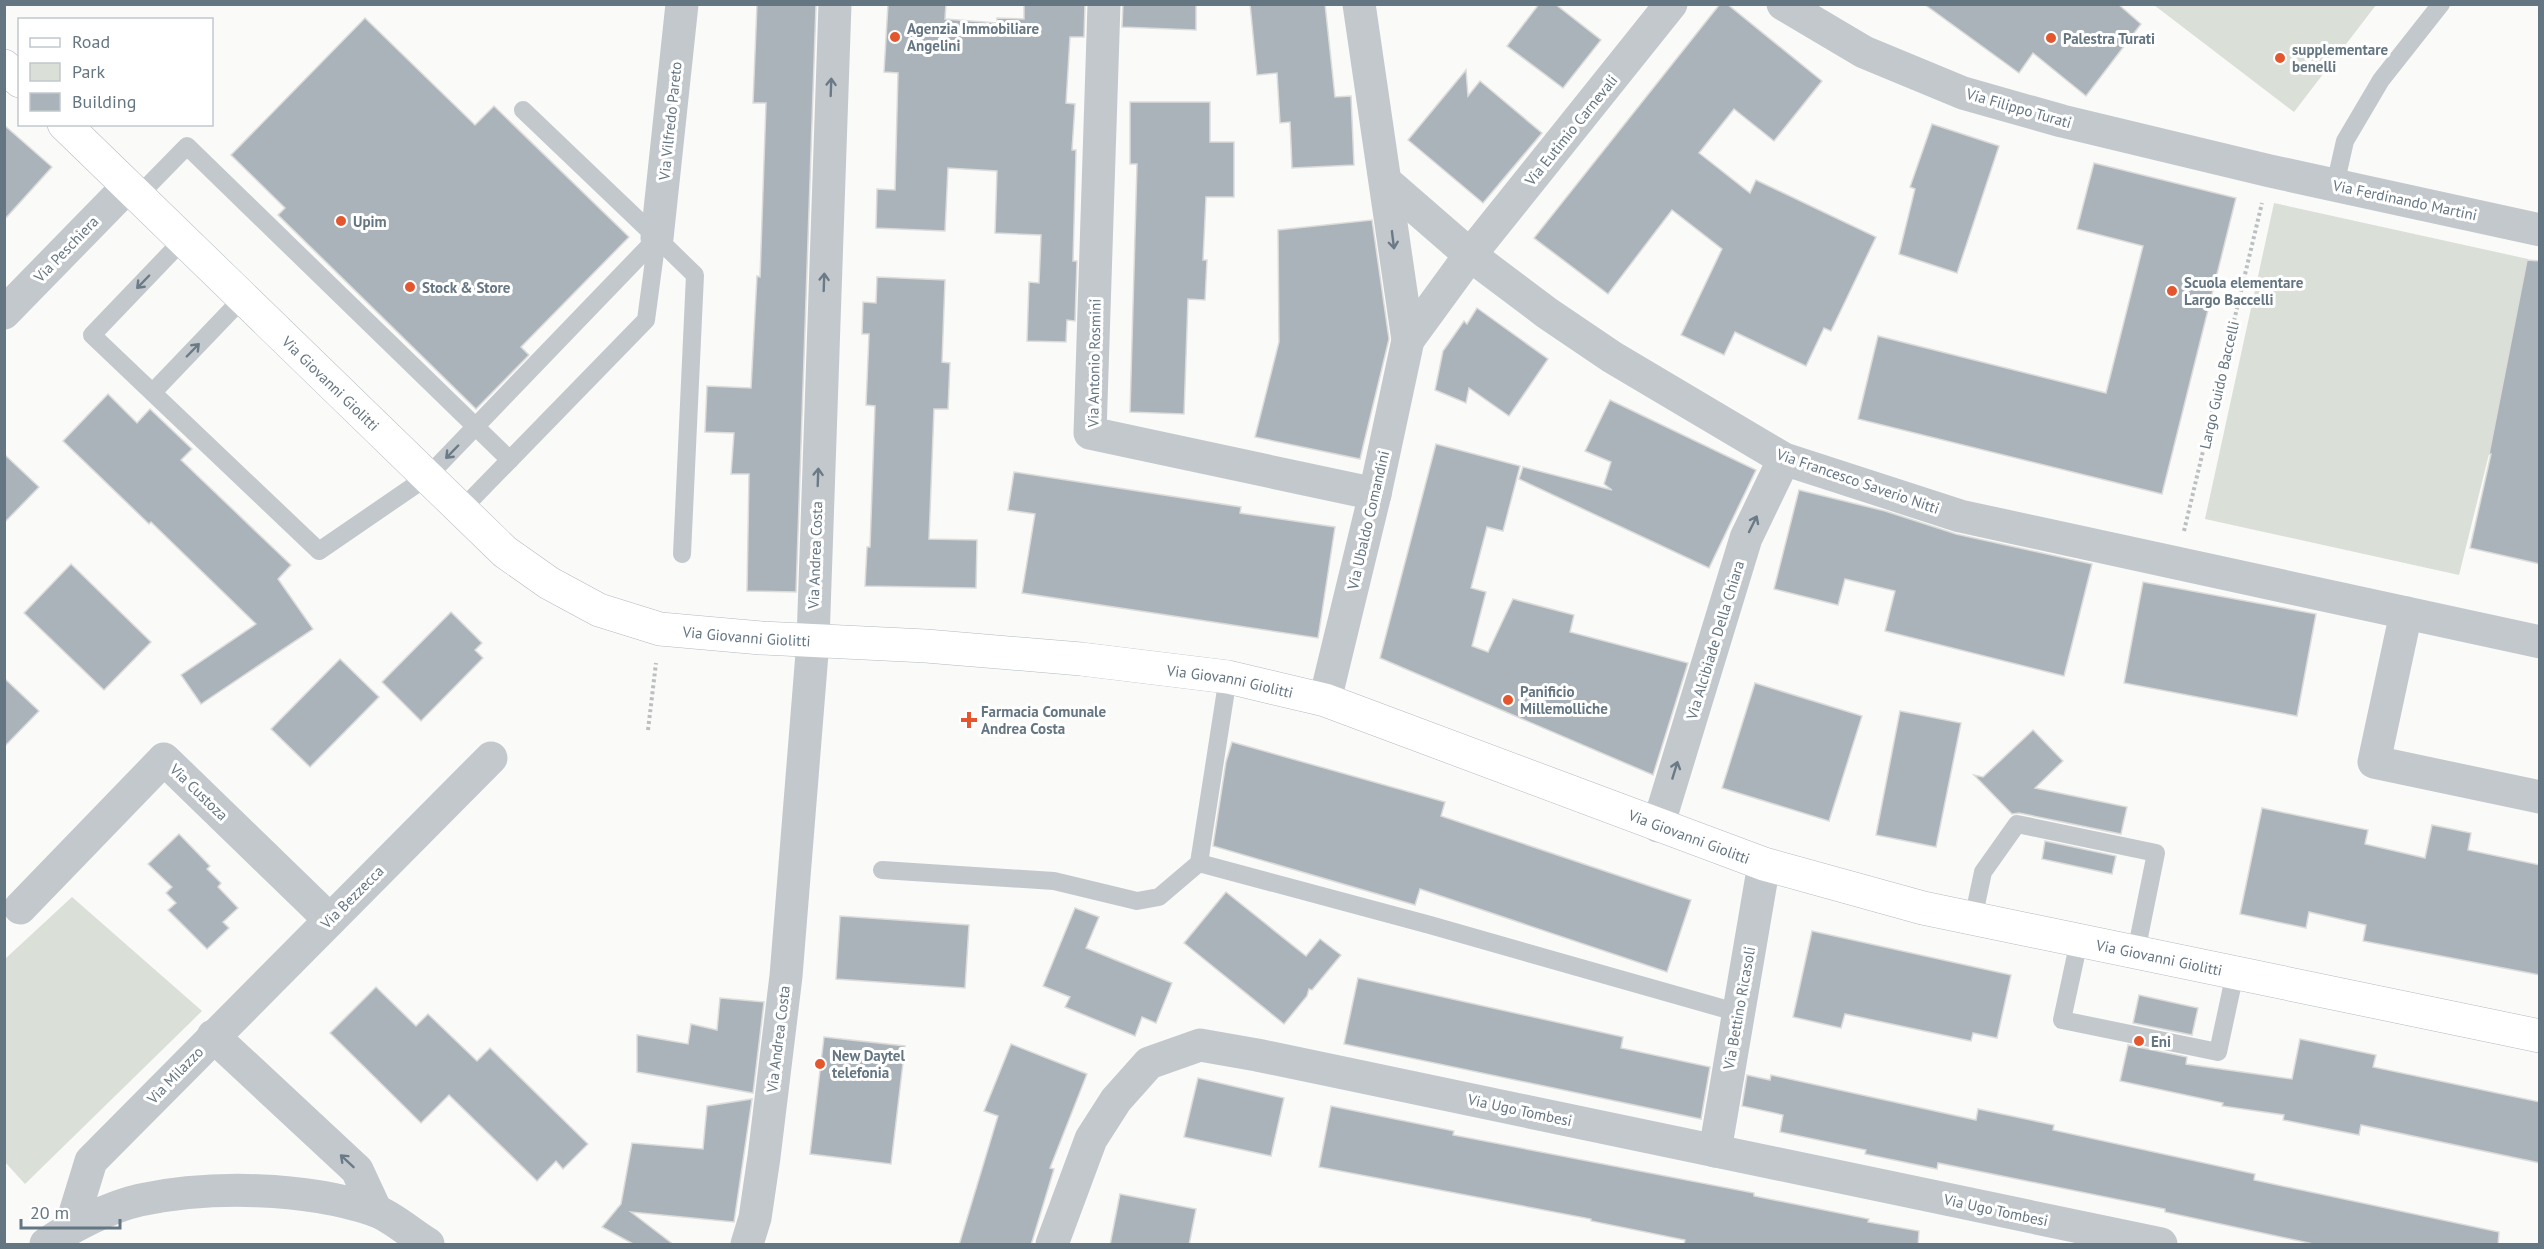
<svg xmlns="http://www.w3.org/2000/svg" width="2544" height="1249" font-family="'PT Sans',sans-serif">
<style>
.green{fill:#dadfd7}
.building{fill:#aab3b9;stroke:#dcdcda;stroke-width:1.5}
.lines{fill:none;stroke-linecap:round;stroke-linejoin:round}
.secondary-casing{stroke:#b3babf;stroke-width:34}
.path{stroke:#bbbfc2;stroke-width:4;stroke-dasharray:3 3;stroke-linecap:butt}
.lane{stroke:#c3c8cc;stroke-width:18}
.street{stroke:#c3c8cc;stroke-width:33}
.secondary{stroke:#fff;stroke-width:33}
.oneway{stroke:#6a7a87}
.poi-dot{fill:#e4572e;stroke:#fff;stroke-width:2}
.labels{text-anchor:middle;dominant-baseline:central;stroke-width:6;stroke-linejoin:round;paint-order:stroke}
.poi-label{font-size:15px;font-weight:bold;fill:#657683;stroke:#fff;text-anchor:start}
.street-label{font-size:15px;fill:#657683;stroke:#fff}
</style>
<rect width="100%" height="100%" fill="#fafaf8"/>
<g class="green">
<path d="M 2154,5 L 2154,4 L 2376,5 L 2294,112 Z"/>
<path d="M 2274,203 L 2528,259 L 2489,454 L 2459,575 L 2205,519 Z"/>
<path d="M 72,897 L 202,1011 L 25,1184 L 5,1162 L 5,959 Z"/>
</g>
<g class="building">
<path d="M 757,4 L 816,4 L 796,592 L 747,591 L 749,474 L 731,474 L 734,433 L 705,432 L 707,386 L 751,388 L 757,276 L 760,277 L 766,103 L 753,103 Z"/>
<path d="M 888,4 L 946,4 L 945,19 L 997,23 L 997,18 L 1024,19 L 1024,4 L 1085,4 L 1084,37 L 1070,37 L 1066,103 L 1075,104 L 1072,150 L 1076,150 L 1073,261 L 1077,261 L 1075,321 L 1067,320 L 1066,342 L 1027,341 L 1029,282 L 1039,283 L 1041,235 L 995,233 L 997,171 L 948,168 L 945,231 L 876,228 L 877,189 L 895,190 L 898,73 L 884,72 Z"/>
<path d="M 1123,4 L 1196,4 L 1196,30 L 1122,27 Z"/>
<path d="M 1250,4 L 1325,4 L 1335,97 L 1351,96 L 1354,165 L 1292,168 L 1290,122 L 1280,123 L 1277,73 L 1257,75 Z"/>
<path d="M 1539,4 L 1555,4 L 1601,40 L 1563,88 L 1507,46 Z"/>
<path d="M 1720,4 L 1727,4 L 1822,81 L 1774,141 L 1734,109 L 1699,153 L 1750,193 L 1756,180 L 1876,237 L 1831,331 L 1824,328 L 1806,366 L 1735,332 L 1724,355 L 1681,335 L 1722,249 L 1672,210 L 1608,294 L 1534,238 Z"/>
<path d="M 1924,4 L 2118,4 L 2141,24 L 2086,96 L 2033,53 L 2019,73 Z"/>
<path d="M 365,18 L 475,125 L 494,106 L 629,237 L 521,347 L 529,355 L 476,409 L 278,215 L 285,208 L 231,155 Z"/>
<path d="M 1466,70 L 1468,96 L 1480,81 L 1542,133 L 1483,203 L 1408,140 Z"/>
<path d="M 1130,102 L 1210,102 L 1210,142 L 1234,142 L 1234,197 L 1206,197 L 1203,260 L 1207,260 L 1205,300 L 1188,299 L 1184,414 L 1130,412 L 1137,164 L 1130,164 Z"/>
<path d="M 1932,124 L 1999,146 L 1957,273 L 1899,254 L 1915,189 L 1910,187 Z"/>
<path d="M 4,125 L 52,167 L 4,220 Z"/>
<path d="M 2094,163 L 2236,198 L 2162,494 L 1858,419 L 1878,336 L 2106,393 L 2143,246 L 2077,229 Z"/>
<path d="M 1372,220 L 1389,339 L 1360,459 L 1255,437 L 1279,342 L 1278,230 Z"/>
<path d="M 2527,260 L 2540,261 L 2540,564 L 2470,548 L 2491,454 L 2489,454 Z"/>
<path d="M 877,277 L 945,280 L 942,362 L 950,363 L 948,409 L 934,409 L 929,539 L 977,540 L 976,588 L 865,586 L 867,547 L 870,547 L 875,406 L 866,405 L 869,334 L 862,334 L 863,302 L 876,303 Z"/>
<path d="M 1477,308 L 1548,359 L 1509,416 L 1469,388 L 1466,403 L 1435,390 L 1443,351 L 1464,321 L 1467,324 Z"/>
<path d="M 108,394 L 137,423 L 150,409 L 192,449 L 181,460 L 291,565 L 278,579 L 313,629 L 201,704 L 181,675 L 256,624 L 151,522 L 149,524 L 63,441 Z"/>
<path d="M 1610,400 L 1756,470 L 1709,568 L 1519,479 L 1523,467 L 1612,490 L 1604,484 L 1611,462 L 1585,451 Z"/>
<path d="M 1436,444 L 1520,466 L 1503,531 L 1487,527 L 1471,588 L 1486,592 L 1472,646 L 1488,652 L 1513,599 L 1574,615 L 1570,632 L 1688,663 L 1653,775 L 1380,658 Z"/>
<path d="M 4,454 L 39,487 L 4,523 Z"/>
<path d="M 1014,472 L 1241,507 L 1240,513 L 1335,527 L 1318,638 L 1022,593 L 1035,514 L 1008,510 Z"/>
<path d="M 1799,490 L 1885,511 L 1956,534 L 2092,564 L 2064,676 L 1885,631 L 1895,591 L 1845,579 L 1838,605 L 1774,589 Z"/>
<path d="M 71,564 L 151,642 L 104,690 L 24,613 Z"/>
<path d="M 2143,582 L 2316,614 L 2297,716 L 2124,683 Z"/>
<path d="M 451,612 L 482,643 L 475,650 L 483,658 L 421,721 L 382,682 Z"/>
<path d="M 340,659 L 379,697 L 310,767 L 271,729 Z"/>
<path d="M 4,678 L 39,711 L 4,747 Z"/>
<path d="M 1755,683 L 1862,716 L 1829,821 L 1722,788 Z"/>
<path d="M 1900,711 L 1961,723 L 1936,847 L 1876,835 Z"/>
<path d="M 2033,730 L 2063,761 L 2035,788 L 2127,807 L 2121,834 L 2019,813 L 2012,814 L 1974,775 L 1983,777 Z"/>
<path d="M 1232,742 L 1445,802 L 1441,816 L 1691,900 L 1667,972 L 1420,889 L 1415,905 L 1213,846 L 1226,762 Z"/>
<path d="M 2262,808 L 2368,830 L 2365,844 L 2425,858 L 2432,825 L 2471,833 L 2468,850 L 2540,865 L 2540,975 L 2363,941 L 2366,925 L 2309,912 L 2306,928 L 2240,914 Z"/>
<path d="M 179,834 L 210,866 L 207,869 L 221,883 L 218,887 L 238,908 L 223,922 L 229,928 L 207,949 L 168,910 L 176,903 L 166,893 L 172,887 L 148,864 Z"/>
<path d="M 2045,841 L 2116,856 L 2112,874 L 2042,859 Z"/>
<path d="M 1226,892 L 1306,956 L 1320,939 L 1341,955 L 1312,990 L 1309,989 L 1307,996 L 1284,1024 L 1184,943 Z"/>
<path d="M 1075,908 L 1099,917 L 1086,948 L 1172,983 L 1156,1023 L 1142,1017 L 1135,1036 L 1065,1007 L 1070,997 L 1043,986 Z"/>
<path d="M 840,916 L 969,925 L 965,988 L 836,979 Z"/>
<path d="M 1812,931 L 2011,975 L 1997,1038 L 1973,1033 L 1971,1041 L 1845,1014 L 1841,1028 L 1793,1017 Z"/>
<path d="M 1358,978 L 1623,1037 L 1621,1048 L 1710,1067 L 1701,1119 L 1344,1044 Z"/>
<path d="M 376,987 L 416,1026 L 428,1014 L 477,1061 L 490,1048 L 588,1144 L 563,1169 L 556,1161 L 537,1181 L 449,1095 L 421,1123 L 330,1033 Z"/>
<path d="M 2139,995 L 2198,1008 L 2192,1035 L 2133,1023 Z"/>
<path d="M 720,998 L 764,1002 L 753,1093 L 637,1072 L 637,1035 L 688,1044 L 691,1024 L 717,1030 Z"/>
<path d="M 824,1037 L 905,1046 L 891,1164 L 810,1154 Z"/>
<path d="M 2300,1039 L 2376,1055 L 2373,1067 L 2540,1102 L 2540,1163 L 2361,1125 L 2359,1135 L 2283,1120 L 2284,1115 L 2222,1106 L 2223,1103 L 2120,1081 L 2128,1045 L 2187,1057 L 2186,1064 L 2292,1079 Z"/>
<path d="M 1011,1044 L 1087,1074 L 1050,1168 L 1054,1169 L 1031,1245 L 959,1245 L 998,1116 L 984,1111 Z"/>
<path d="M 1747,1075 L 1770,1080 L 1771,1075 L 1976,1120 L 1978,1109 L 2054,1125 L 2053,1130 L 2255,1174 L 2254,1180 L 2499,1232 L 2498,1245 L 2318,1245 L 2165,1212 L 2165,1209 L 1938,1163 L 1937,1169 L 1865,1154 L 1866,1150 L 1780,1132 L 1783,1115 L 1742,1106 Z"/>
<path d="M 1198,1078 L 1284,1098 L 1271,1156 L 1184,1137 Z"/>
<path d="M 752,1099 L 734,1222 L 631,1212 L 674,1245 L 635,1245 L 602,1227 L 621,1204 L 632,1143 L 703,1149 L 707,1106 Z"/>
<path d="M 1331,1106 L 1454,1131 L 1453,1135 L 1754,1193 L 1754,1196 L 1869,1219 L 1868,1222 L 1919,1231 L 1918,1245 L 1684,1245 L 1685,1240 L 1591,1221 L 1591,1219 L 1319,1167 Z"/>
<path d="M 1120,1194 L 1196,1209 L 1189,1245 L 1110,1245 Z"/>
</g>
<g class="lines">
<defs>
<g id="secondary">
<path d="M 4,66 L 20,81"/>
<path id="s1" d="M 64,124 L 505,552 L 549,583 L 599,610 L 660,629 L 761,638 L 926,646 L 1081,659 L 1228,677 L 1325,700 L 1764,864 L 1923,908 L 2540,1036"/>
</g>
</defs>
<use href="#secondary" class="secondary-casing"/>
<g class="path">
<path d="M 2184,531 L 2262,203"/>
<path d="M 648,730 L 656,663"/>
</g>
<g class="lane">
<path d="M 2335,185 L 2345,141 L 2381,80 L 2441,4"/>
<path d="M 138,196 L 187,146 L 510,460"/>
<path d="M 183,240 L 92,335 L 319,551 L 427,477 L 657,238 L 695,275 L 682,554"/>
<path d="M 153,392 L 242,299"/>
<path d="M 461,510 L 646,320 L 657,238 L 523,110"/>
<path d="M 1199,863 L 1430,925 L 1739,1013"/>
<path d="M 882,870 L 1054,881 L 1137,901 L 1159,897 L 1199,863 L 1228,677"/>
<path d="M 1973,919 L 1983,872 L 2017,824 L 2156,853 L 2136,952"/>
<path d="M 2079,941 L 2062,1020 L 2218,1052 L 2235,973"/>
</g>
<g class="street">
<path d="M 1104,4 L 1090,433 L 1375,494"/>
<path d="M 1783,4 L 1864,52 L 1963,93 L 2062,121 L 2270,171 L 2540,230"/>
<path d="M 1386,182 L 1470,255 L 1547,313 L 1612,357 L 1784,459 L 1960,516 L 2540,642"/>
<path d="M 657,238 L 682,4"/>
<path d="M 4,313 L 128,186"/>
<path d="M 1408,340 L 1470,255 L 1671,4"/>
<path d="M 2406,613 L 2374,762 L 2540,797"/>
<path d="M 1325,700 L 1375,494 L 1408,340 L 1359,4"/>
<path d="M 1658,826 L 1746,538 L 1784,459"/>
<path d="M 20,908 L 164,759 L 330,920"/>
<path d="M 213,1036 L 357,1170 L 376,1211"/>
<path d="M 1715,1151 L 1764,864"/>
<path d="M 71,1226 L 91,1161 L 491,758"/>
<path d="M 46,1244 C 72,1226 109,1207 140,1200 C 212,1185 304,1187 374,1210 C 393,1217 411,1234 428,1244"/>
<path d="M 747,1244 L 755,1218 L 764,1157 L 786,976 L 813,641 L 835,4"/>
<path d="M 1052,1244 L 1091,1139 L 1116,1100 L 1149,1063 L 1200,1045 L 1257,1055 L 2161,1244"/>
</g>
<use href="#secondary" class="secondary"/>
</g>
<defs><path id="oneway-shaft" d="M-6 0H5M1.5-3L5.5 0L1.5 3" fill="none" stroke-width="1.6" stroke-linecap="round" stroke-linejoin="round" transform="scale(1.5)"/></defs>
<g class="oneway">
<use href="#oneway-shaft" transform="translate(831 87) rotate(-88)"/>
<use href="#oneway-shaft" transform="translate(1393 240) rotate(83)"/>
<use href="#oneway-shaft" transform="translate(143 282) rotate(134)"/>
<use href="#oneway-shaft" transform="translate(824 282) rotate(-88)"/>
<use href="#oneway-shaft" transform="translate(193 350) rotate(-46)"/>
<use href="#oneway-shaft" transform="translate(452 452) rotate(134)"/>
<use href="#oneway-shaft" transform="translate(818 477) rotate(-88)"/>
<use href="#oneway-shaft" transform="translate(1753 524) rotate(-64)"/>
<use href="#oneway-shaft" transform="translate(1675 770) rotate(-73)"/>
<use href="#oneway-shaft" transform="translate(347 1161) rotate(-137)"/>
</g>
<g class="poi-dot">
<circle cx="895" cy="37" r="6"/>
<circle cx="2051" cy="38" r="6"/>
<circle cx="2280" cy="58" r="6"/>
<circle cx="341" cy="221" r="6"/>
<circle cx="410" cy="287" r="6"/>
<circle cx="2172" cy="291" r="6"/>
<circle cx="1508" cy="700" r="6"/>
<path d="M966 711h6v6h6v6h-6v6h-6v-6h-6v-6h6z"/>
<circle cx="2139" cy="1041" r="6"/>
<circle cx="820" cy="1064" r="6"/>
</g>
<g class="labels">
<g class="poi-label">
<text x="907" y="28">Agenzia Immobiliare<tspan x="907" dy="17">Angelini</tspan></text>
<text x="2063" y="38">Palestra Turati</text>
<text x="2292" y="49">supplementare<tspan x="2292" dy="17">benelli</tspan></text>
<text x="353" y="221">Upim</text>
<text x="2184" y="282">Scuola elementare<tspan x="2184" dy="17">Largo Baccelli</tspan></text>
<text x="422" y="287">Stock &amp; Store</text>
<text x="1520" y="691">Panificio<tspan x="1520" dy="17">Millemolliche</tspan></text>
<text x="981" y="711">Farmacia Comunale<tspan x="981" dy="17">Andrea Costa</tspan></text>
<text x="2151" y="1041">Eni</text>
<text x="832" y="1055">New Daytel<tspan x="832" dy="17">telefonia</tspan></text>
</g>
<g class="street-label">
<text transform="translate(2019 108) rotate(16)">Via Filippo Turati</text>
<text transform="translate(670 121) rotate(-84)">Via Vilfredo Pareto</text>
<text transform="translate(1571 130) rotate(-51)">Via Eutimio Carnevali</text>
<text transform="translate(2405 200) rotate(12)">Via Ferdinando Martini</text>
<text transform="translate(66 249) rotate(-46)">Via Peschiera</text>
<text transform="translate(1094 363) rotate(-89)">Via Antonio Rosmini</text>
<text stroke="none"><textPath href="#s1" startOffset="372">Via Giovanni Giolitti</textPath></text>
<text transform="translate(2219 385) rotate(-77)">Largo Guido Baccelli</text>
<text transform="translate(1858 481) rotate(19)">Via Francesco Saverio Nitti</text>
<text transform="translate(1368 520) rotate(-77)">Via Ubaldo Comandini</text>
<text transform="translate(815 555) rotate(-88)">Via Andrea Costa</text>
<text stroke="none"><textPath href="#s1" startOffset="876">Via Giovanni Giolitti</textPath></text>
<text transform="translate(1715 640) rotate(-73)">Via Alcibiade Della Chiara</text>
<text stroke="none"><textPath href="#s1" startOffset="1362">Via Giovanni Giolitti</textPath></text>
<text transform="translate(199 792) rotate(44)">Via Custoza</text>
<text stroke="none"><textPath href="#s1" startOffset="1848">Via Giovanni Giolitti</textPath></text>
<text transform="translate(352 897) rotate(-45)">Via Bezzecca</text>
<text stroke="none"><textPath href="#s1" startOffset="2334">Via Giovanni Giolitti</textPath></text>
<text transform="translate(1739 1008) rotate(-80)">Via Bettino Ricasoli</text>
<text transform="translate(778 1039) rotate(-83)">Via Andrea Costa</text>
<text transform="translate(175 1075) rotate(-46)">Via Milazzo</text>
<text transform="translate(1520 1110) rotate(12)">Via Ugo Tombesi</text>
<text transform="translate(1996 1210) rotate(12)">Via Ugo Tombesi</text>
</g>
</g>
<rect width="2544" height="1249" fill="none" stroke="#657683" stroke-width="12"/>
<rect x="18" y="18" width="195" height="108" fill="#ffffff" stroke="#c1c8cd" stroke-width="1.5"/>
<rect x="30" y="38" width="30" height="9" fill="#ffffff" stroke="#c1c8cd" stroke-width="1.5"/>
<text x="72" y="48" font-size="18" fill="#657683">Road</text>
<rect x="30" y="63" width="30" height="18" fill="#dadfd7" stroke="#c1c8cd" stroke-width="1.5"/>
<text x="72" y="78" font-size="18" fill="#657683">Park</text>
<rect x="30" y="93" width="30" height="18" fill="#aab3b9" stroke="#c1c8cd" stroke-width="1.5"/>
<text x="72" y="108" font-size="18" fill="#657683">Building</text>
<path d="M21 1219v9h99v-9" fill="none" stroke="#657683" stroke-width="3"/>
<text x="30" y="1219" font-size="18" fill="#657683" stroke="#ffffff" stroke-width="4.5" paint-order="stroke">20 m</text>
</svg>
